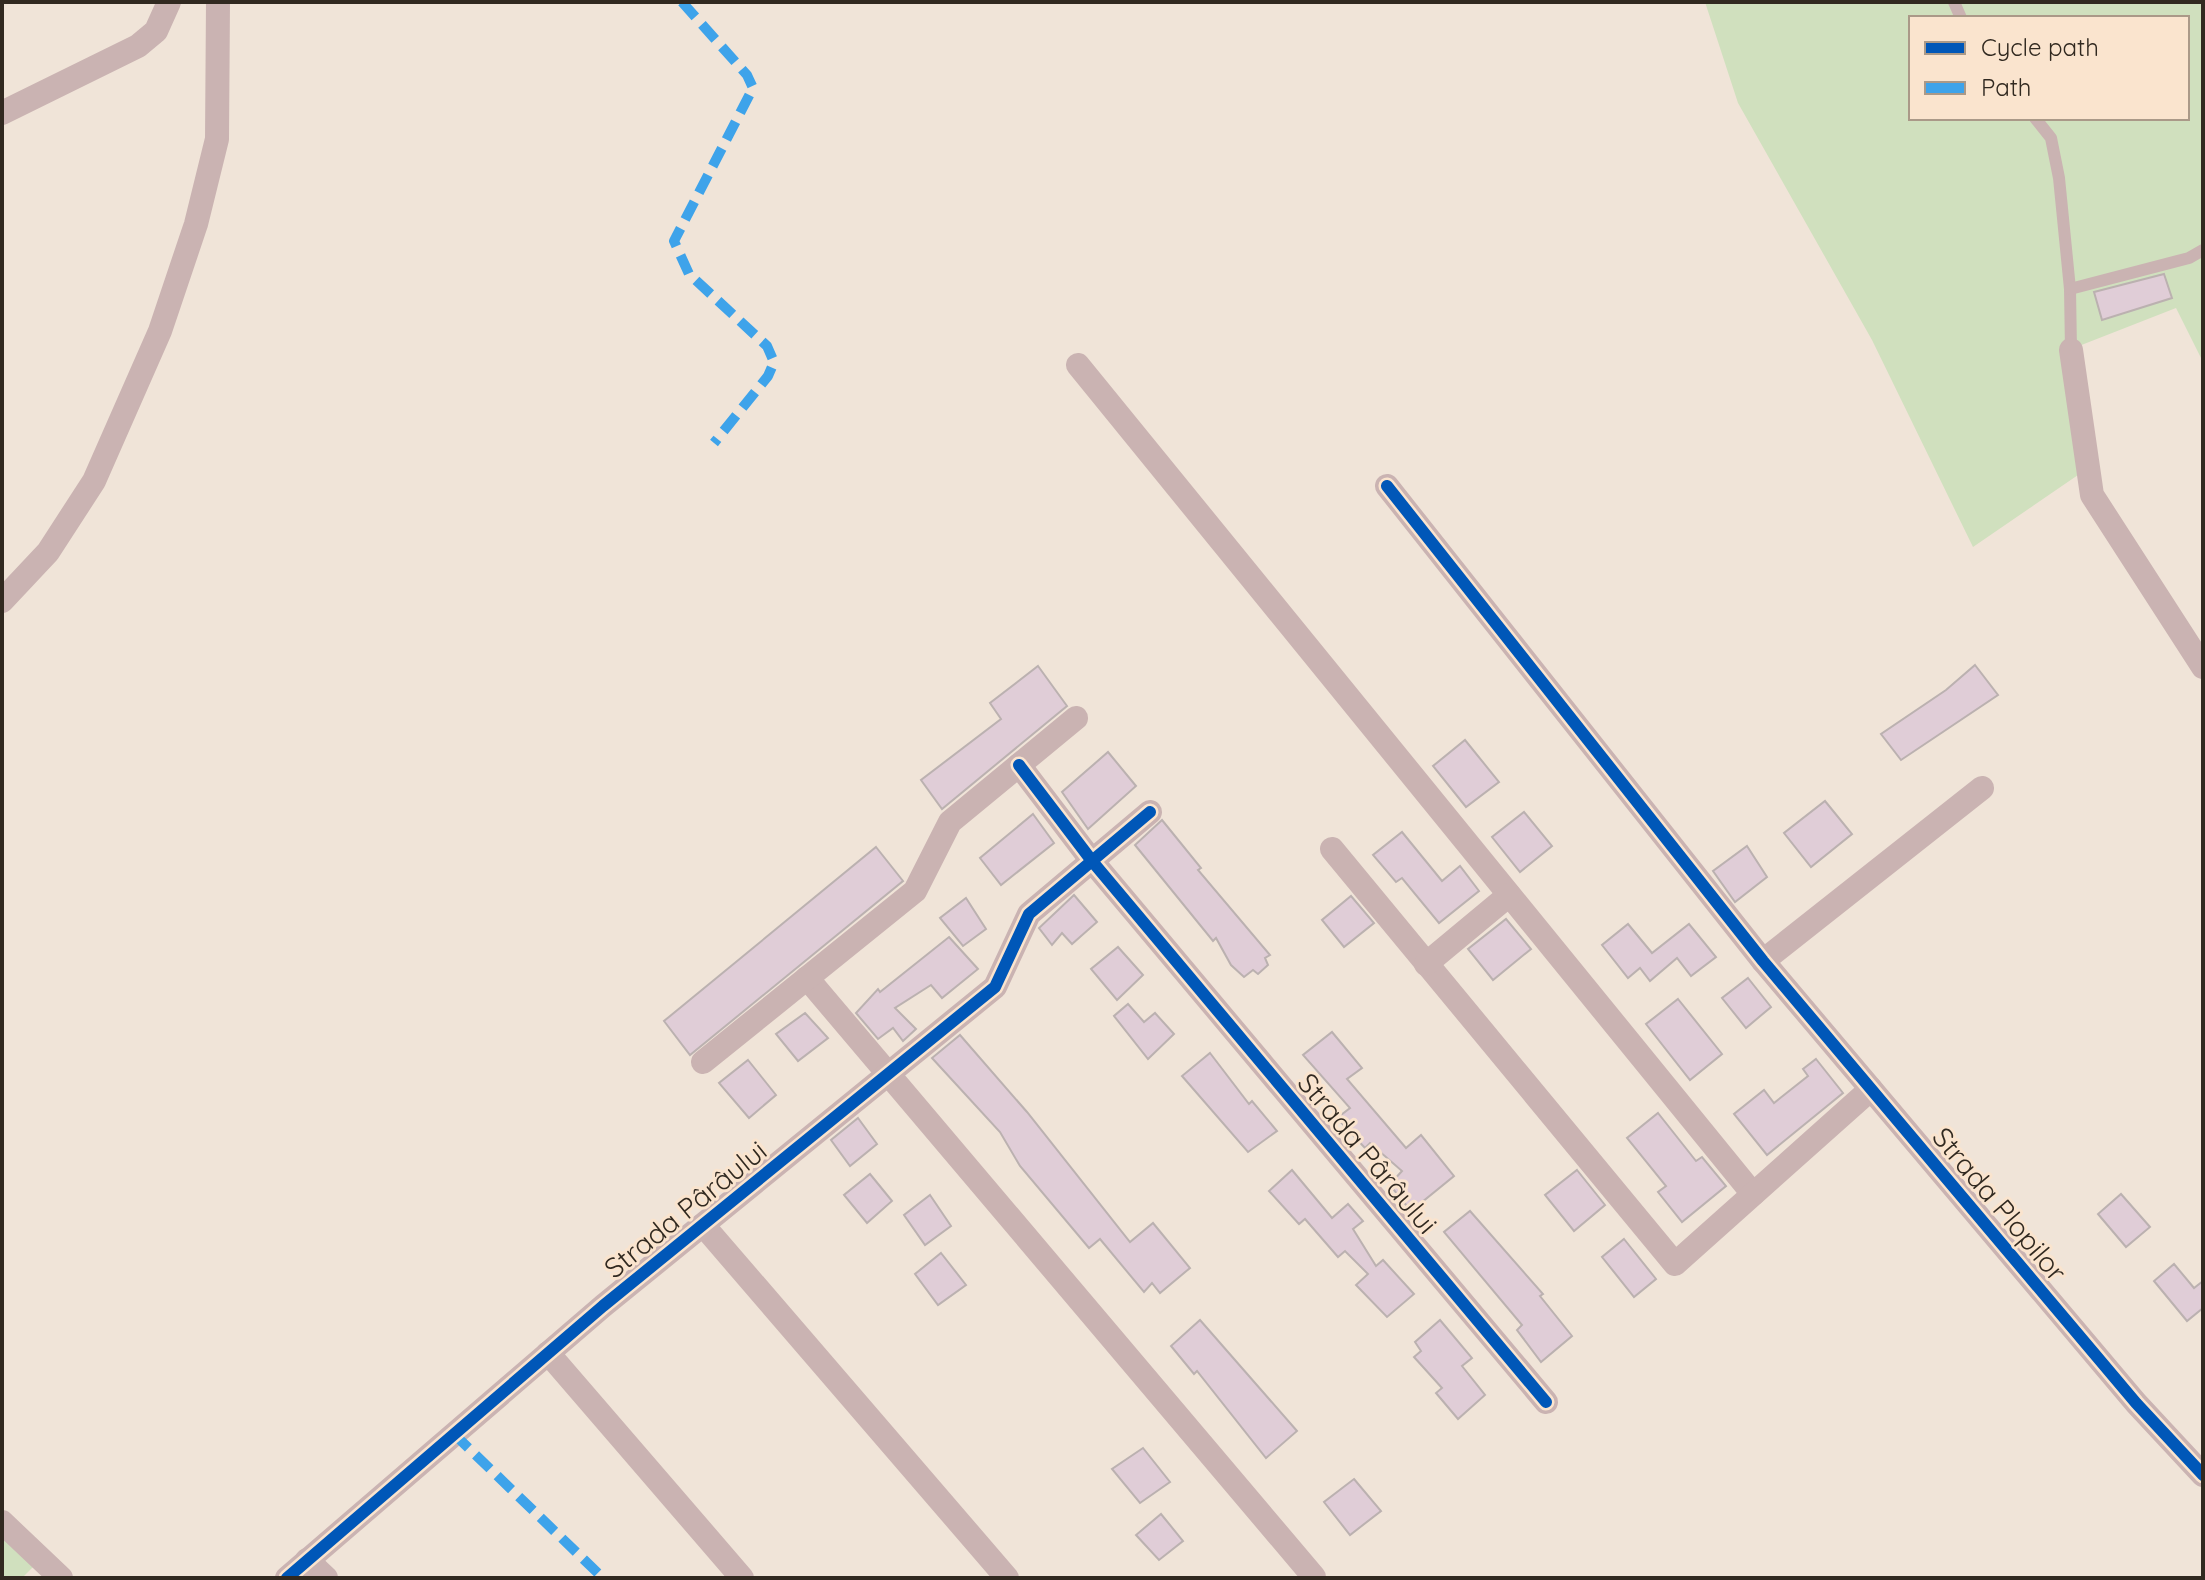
<svg xmlns="http://www.w3.org/2000/svg" width="2205" height="1580" font-family="Quicksand,sans-serif">
<style>
.green{fill:#d0e0be;fill-rule:evenodd}
.building{fill:#e0cdd7;stroke:#bbb1b0;stroke-width:2}
.lines{fill:none;stroke-linecap:round;stroke-linejoin:round}
.lane{stroke:#cab3b2;stroke-width:12}
.street{stroke:#cab3b2;stroke-width:24}
.quiet{stroke:#3ea3ea;stroke-width:10;stroke-dasharray:20 10;stroke-linecap:butt}
.cycleway-casing{stroke:#fae4ce;stroke-width:17}
.cycleway{stroke:#0057b8;stroke-width:12}
.labels{text-anchor:middle;dominant-baseline:central;stroke-width:6;stroke-linejoin:round;paint-order:stroke}
.street-label{font-size:28px;fill:#312920;stroke:#fae4ce}
</style>
<rect width="100%" height="100%" fill="#f0e4d8"/>
<g class="green">
<path d="M 1705,2 L 2203,2 L 2203,362 L 2176,308 L 2061,353 L 2078,475 L 1973,547 L 1872,340 L 1738,103 ZM 1911,18 L 2187,18 L 2187,118 L 1911,118 Z"/>
<path d="M 2,1526 L 39,1561 L 22,1578 L 2,1578 Z"/>
</g>
<g class="building">
<path d="M 2164,274 L 2172,298 L 2102,320 L 2094,292 Z"/>
<path d="M 1975,665 L 1998,695 L 1901,760 L 1881,734 L 1946,690 Z"/>
<path d="M 1038,666 L 1067,706 L 942,809 L 921,780 L 1001,719 L 990,703 Z"/>
<path d="M 1465,740 L 1499,782 L 1466,807 L 1433,766 Z"/>
<path d="M 1108,752 L 1136,786 L 1088,829 L 1062,792 Z"/>
<path d="M 1825,801 L 1852,834 L 1811,867 L 1784,833 Z"/>
<path d="M 1524,812 L 1552,846 L 1520,872 L 1492,837 Z"/>
<path d="M 1033,814 L 1054,843 L 1001,885 L 980,858 Z"/>
<path d="M 1162,820 L 1201,868 L 1198,870 L 1270,955 L 1265,958 L 1268,965 L 1258,974 L 1253,970 L 1244,977 L 1231,965 L 1216,938 L 1213,941 L 1135,845 Z"/>
<path d="M 1402,832 L 1442,881 L 1460,866 L 1479,891 L 1439,923 L 1402,878 L 1396,882 L 1373,855 Z"/>
<path d="M 1747,846 L 1767,877 L 1735,902 L 1713,871 Z"/>
<path d="M 876,847 L 903,881 L 690,1055 L 664,1021 Z"/>
<path d="M 1074,895 L 1097,922 L 1072,944 L 1062,933 L 1052,945 L 1039,928 Z"/>
<path d="M 1351,896 L 1374,923 L 1344,947 L 1322,920 Z"/>
<path d="M 966,898 L 986,929 L 963,946 L 940,918 Z"/>
<path d="M 1506,919 L 1531,949 L 1493,980 L 1468,949 Z"/>
<path d="M 1628,924 L 1652,953 L 1689,924 L 1716,957 L 1691,976 L 1677,958 L 1650,981 L 1640,968 L 1628,978 L 1602,945 Z"/>
<path d="M 949,937 L 978,969 L 942,998 L 931,985 L 895,1008 L 916,1029 L 903,1041 L 893,1028 L 878,1039 L 856,1013 L 878,989 L 880,992 Z"/>
<path d="M 1118,947 L 1143,975 L 1117,1000 L 1091,969 Z"/>
<path d="M 1748,978 L 1771,1007 L 1746,1028 L 1722,998 Z"/>
<path d="M 1678,999 L 1722,1054 L 1690,1080 L 1646,1024 Z"/>
<path d="M 1128,1004 L 1144,1022 L 1155,1013 L 1174,1034 L 1148,1059 L 1114,1016 Z"/>
<path d="M 805,1013 L 828,1038 L 798,1061 L 776,1034 Z"/>
<path d="M 1332,1032 L 1362,1068 L 1347,1079 L 1406,1148 L 1421,1135 L 1454,1176 L 1411,1211 L 1393,1189 L 1393,1181 L 1402,1171 L 1370,1143 L 1365,1148 L 1337,1118 L 1350,1108 L 1303,1055 Z"/>
<path d="M 960,1035 L 1027,1112 L 1130,1242 L 1153,1223 L 1190,1268 L 1160,1293 L 1152,1283 L 1144,1292 L 1100,1239 L 1089,1248 L 1020,1166 L 1000,1132 L 932,1058 Z"/>
<path d="M 1210,1053 L 1249,1104 L 1252,1101 L 1277,1131 L 1248,1152 L 1182,1076 Z"/>
<path d="M 1816,1059 L 1843,1093 L 1767,1155 L 1734,1114 L 1764,1090 L 1774,1103 L 1808,1076 L 1803,1069 Z"/>
<path d="M 748,1060 L 776,1095 L 749,1118 L 719,1083 Z"/>
<path d="M 1658,1113 L 1696,1161 L 1702,1157 L 1726,1186 L 1682,1222 L 1658,1192 L 1666,1186 L 1627,1138 Z"/>
<path d="M 858,1118 L 877,1144 L 850,1166 L 831,1140 Z"/>
<path d="M 1292,1170 L 1332,1218 L 1348,1204 L 1363,1221 L 1353,1229 L 1376,1266 L 1383,1260 L 1414,1294 L 1387,1317 L 1356,1285 L 1368,1274 L 1345,1251 L 1338,1257 L 1305,1219 L 1299,1224 L 1269,1191 Z"/>
<path d="M 1577,1170 L 1605,1205 L 1574,1231 L 1545,1195 Z"/>
<path d="M 870,1174 L 892,1201 L 867,1223 L 844,1195 Z"/>
<path d="M 2121,1194 L 2150,1227 L 2126,1247 L 2098,1214 Z"/>
<path d="M 930,1195 L 951,1226 L 925,1245 L 904,1215 Z"/>
<path d="M 1470,1211 L 1543,1294 L 1540,1296 L 1572,1336 L 1541,1362 L 1517,1330 L 1522,1325 L 1444,1232 Z"/>
<path d="M 1624,1239 L 1656,1279 L 1634,1297 L 1602,1257 Z"/>
<path d="M 941,1253 L 966,1285 L 938,1305 L 915,1274 Z"/>
<path d="M 2174,1264 L 2194,1288 L 2203,1281 L 2203,1308 L 2187,1321 L 2154,1281 Z"/>
<path d="M 1200,1320 L 1297,1431 L 1266,1458 L 1197,1371 L 1194,1374 L 1171,1346 Z"/>
<path d="M 1440,1320 L 1472,1358 L 1462,1366 L 1485,1395 L 1458,1419 L 1436,1393 L 1442,1388 L 1414,1357 L 1421,1351 L 1415,1342 Z"/>
<path d="M 1143,1448 L 1170,1482 L 1140,1503 L 1112,1469 Z"/>
<path d="M 1354,1479 L 1381,1511 L 1350,1535 L 1324,1502 Z"/>
<path d="M 1161,1514 L 1183,1541 L 1159,1560 L 1136,1535 Z"/>
</g>
<g class="lines">
<g class="lane">
<path d="M 1954,2 L 1961,18"/>
<path d="M 2035,118 L 2051,138 L 2059,178 L 2070,289 L 2071,350"/>
<path d="M 2070,289 L 2189,258 L 2203,250"/>
</g>
<g class="street">
<path d="M 2,113 L 138,46 L 156,31 L 169,2"/>
<path d="M 2071,350 L 2092,495 L 2203,667"/>
<path d="M 1078,365 L 1753,1194"/>
<path d="M 1387,486 L 1763,961 L 2136,1403 L 2203,1475"/>
<path d="M 2,601 L 48,552 L 94,481 L 160,331 L 196,224 L 217,139 L 218,2"/>
<path d="M 1019,765 L 1092,861 L 1546,1402"/>
<path d="M 1332,849 L 1675,1264 L 1871,1089"/>
<path d="M 1763,961 L 1982,788"/>
<path d="M 1426,964 L 1509,895"/>
<path d="M 807,978 L 1314,1577"/>
<path d="M 703,1062 L 915,891 L 950,822 L 1076,718"/>
<path d="M 703,1225 L 1007,1578"/>
<path d="M 548,1353 L 742,1578"/>
<path d="M 2,1522 L 61,1578"/>
<path d="M 307,1560 L 326,1578"/>
<path d="M 287,1578 L 603,1306 L 995,987 L 1029,914 L 1150,812"/>
</g>
<g class="quiet">
<path d="M 682,2 L 747,75 L 753,88 L 674,241 L 689,274 L 767,346 L 774,362 L 768,376 L 714,443"/>
<path d="M 454,1434 L 603,1578"/>
</g>
<defs>
<g id="cycleway">
<path d="M 1387,486 L 1763,961 L 2136,1403 L 2203,1475"/>
<path d="M 1019,765 L 1092,861 L 1546,1402"/>
<path d="M 287,1578 L 603,1306 L 995,987 L 1029,914 L 1150,812"/>
</g>
</defs>
<use href="#cycleway" class="cycleway-casing"/>
<use href="#cycleway" class="cycleway"/>
</g>
<g class="labels">
<g class="street-label">
<text transform="translate(1368 1153) rotate(50)">Strada Pârâului</text>
<text transform="translate(2000 1204) rotate(50)">Strada Plopilor</text>
<text transform="translate(685 1209) rotate(-39)">Strada Pârâului</text>
</g>
</g>
<rect width="2205" height="1580" fill="none" stroke="#312920" stroke-width="8"/>
<rect x="1909" y="16" width="280" height="104" fill="#fae4ce" stroke="#aa9988" stroke-width="2"/>
<rect x="1925" y="42" width="40" height="12" fill="#0057b8" stroke="#aa9988" stroke-width="2"/>
<text x="1981" y="56" font-size="24" fill="#312920">Cycle path</text>
<rect x="1925" y="82" width="40" height="12" fill="#3ea3ea" stroke="#aa9988" stroke-width="2"/>
<text x="1981" y="96" font-size="24" fill="#312920">Path</text>
</svg>
